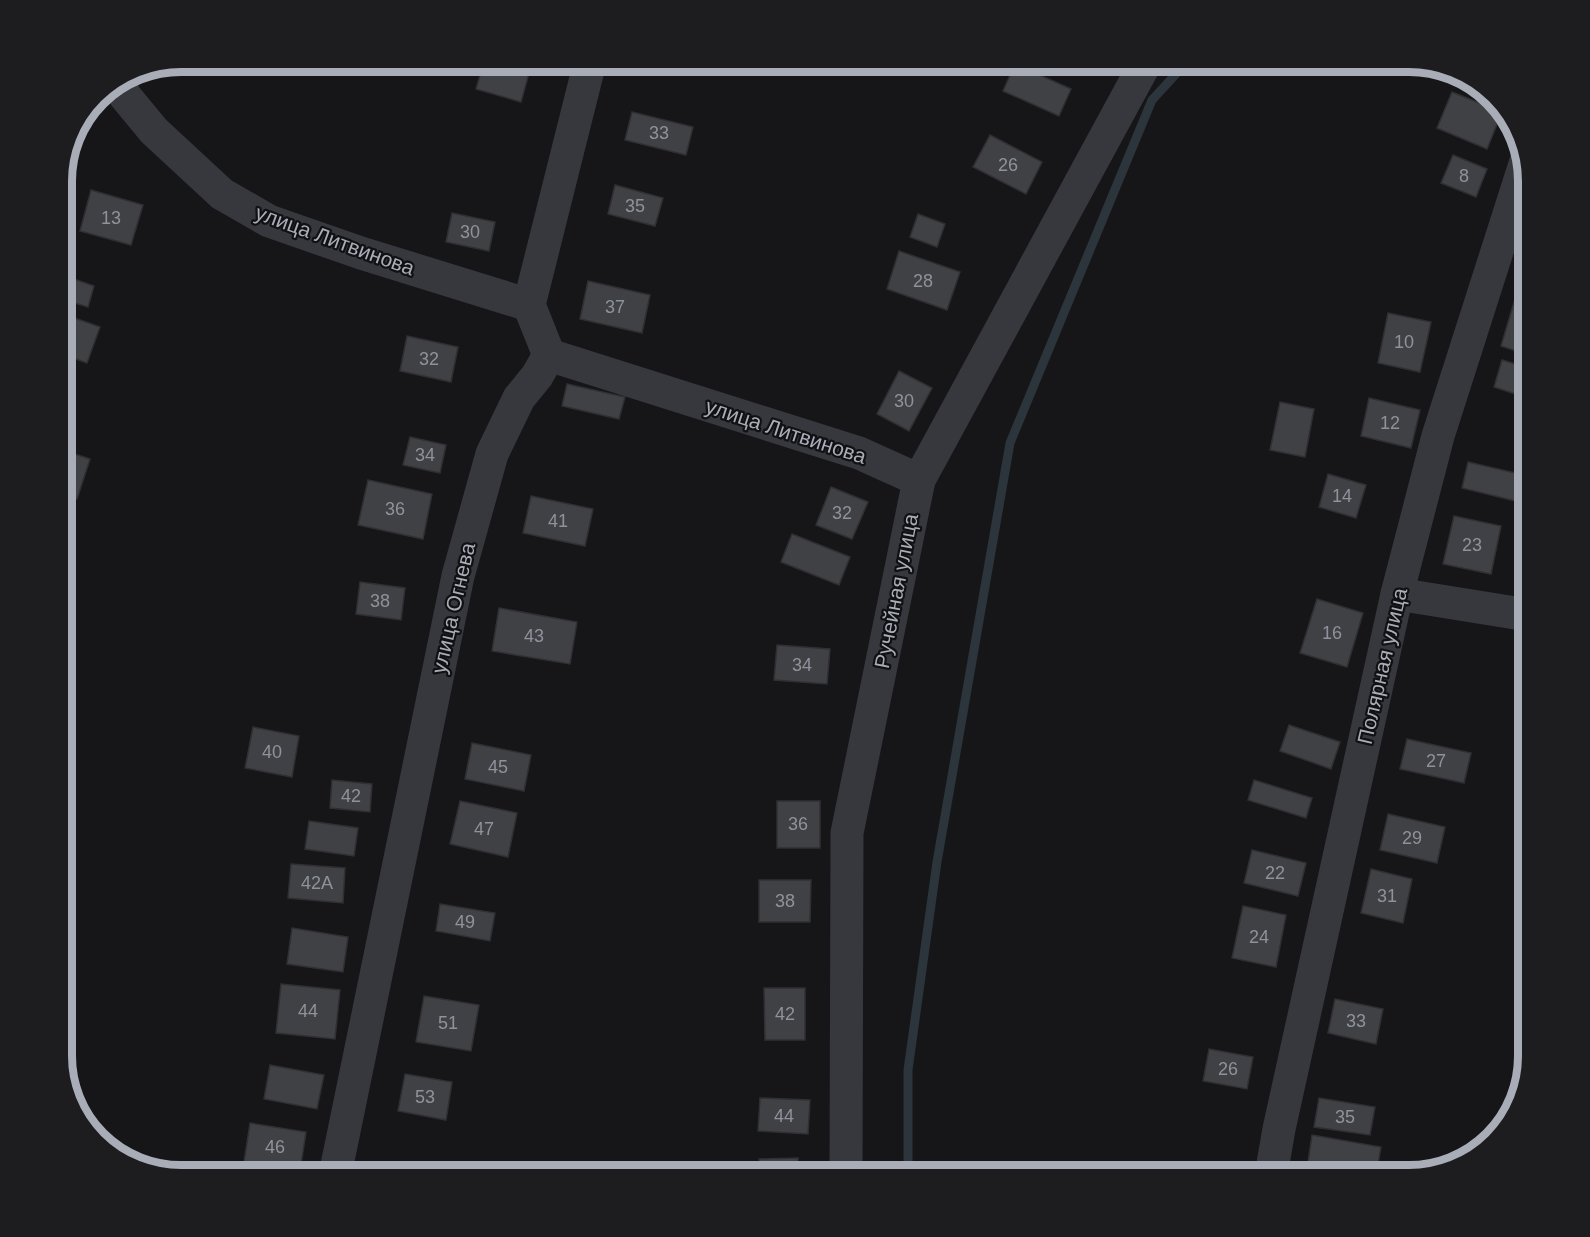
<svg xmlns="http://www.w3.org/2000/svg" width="1590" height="1237" font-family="Helvetica,sans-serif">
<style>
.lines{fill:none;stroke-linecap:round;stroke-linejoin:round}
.stream{stroke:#2c353c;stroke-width:9}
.building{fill:#404145;stroke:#303034;stroke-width:1.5}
.minor{stroke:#37383d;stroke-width:33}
.labels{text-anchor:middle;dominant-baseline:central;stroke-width:4.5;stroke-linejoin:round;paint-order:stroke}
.number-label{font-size:18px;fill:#8e929b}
.street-label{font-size:21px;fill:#a8adb8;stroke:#111113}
.rim{fill:none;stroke:#a8adb8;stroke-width:8}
</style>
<rect width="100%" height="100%" fill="#161618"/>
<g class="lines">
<path class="stream" d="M 908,1175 L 908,1070 L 937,862 L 1010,443 L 1152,100 L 1187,62"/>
</g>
<g class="building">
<path d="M 484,62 L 529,73 L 521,102 L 476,89 Z"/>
<path d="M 1015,64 L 1071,89 L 1059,116 L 1003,91 Z"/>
<path d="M 1459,78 L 1482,86 L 1490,96 L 1457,83 Z"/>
<path d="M 1452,92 L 1502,112 L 1487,149 L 1437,128 Z"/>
<path d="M 632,112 L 693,127 L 686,155 L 625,140 Z"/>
<path d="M 990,135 L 1042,162 L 1026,194 L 973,167 Z"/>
<path d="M 1453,155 L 1487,169 L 1476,197 L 1441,183 Z"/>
<path d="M 615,185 L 663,198 L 655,226 L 608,214 Z"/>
<path d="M 91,190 L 143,205 L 131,245 L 80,231 Z"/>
<path d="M 452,213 L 495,222 L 489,251 L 446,242 Z"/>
<path d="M 918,214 L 945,224 L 937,247 L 910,237 Z"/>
<path d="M 899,251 L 960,272 L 947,310 L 887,289 Z"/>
<path d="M 1528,254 L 1528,272 L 1523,270 Z"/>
<path d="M 65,276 L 94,286 L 88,307 L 62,299 L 62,287 Z"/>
<path d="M 588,281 L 650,295 L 642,333 L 580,319 Z"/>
<path d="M 1515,299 L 1528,303 L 1528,355 L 1501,346 Z"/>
<path d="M 1388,313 L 1431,322 L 1420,372 L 1378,363 Z"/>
<path d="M 66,315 L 100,327 L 87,363 L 62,354 L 62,328 Z"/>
<path d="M 407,336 L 458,347 L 451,382 L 400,371 Z"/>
<path d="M 1502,360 L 1528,368 L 1528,398 L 1494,387 Z"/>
<path d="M 899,371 L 932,388 L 909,431 L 877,414 Z"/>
<path d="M 567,384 L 625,397 L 619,419 L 562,406 Z"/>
<path d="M 1369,398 L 1420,410 L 1411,448 L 1361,436 Z"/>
<path d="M 1280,402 L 1314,409 L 1305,457 L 1270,450 Z"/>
<path d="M 410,437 L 446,445 L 440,473 L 403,465 Z"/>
<path d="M 62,450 L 90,459 L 77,499 L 62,494 Z"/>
<path d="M 1468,462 L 1528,476 L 1528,482 L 1524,503 L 1462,488 Z"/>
<path d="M 1328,474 L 1366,485 L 1356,518 L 1319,507 Z"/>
<path d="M 368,480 L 432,494 L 423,539 L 358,525 Z"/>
<path d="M 831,487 L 868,502 L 852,539 L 816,525 Z"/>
<path d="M 531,496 L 593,509 L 585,546 L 523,533 Z"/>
<path d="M 1454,516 L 1501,526 L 1491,574 L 1443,564 Z"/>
<path d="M 792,534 L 850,557 L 839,585 L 781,562 Z"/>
<path d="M 360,582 L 405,588 L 401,620 L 356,614 Z"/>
<path d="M 1317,599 L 1363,613 L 1347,667 L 1300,653 Z"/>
<path d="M 499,608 L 577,622 L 570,664 L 492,651 Z"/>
<path d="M 777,645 L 830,649 L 827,684 L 774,680 Z"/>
<path d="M 1289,725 L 1340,742 L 1331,769 L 1280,751 Z"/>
<path d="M 253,727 L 299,736 L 292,777 L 245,768 Z"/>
<path d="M 1407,739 L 1471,753 L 1464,783 L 1400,769 Z"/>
<path d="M 472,743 L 531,755 L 524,791 L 465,779 Z"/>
<path d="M 332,780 L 372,784 L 370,812 L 330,808 Z"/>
<path d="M 1254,780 L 1312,798 L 1306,818 L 1248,800 Z"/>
<path d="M 460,801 L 517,813 L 508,857 L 450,844 Z"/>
<rect x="777" y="801" width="43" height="47"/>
<path d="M 1388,814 L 1445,827 L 1437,863 L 1380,850 Z"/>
<path d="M 309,821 L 358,828 L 354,856 L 305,849 Z"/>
<path d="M 1252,850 L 1306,863 L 1298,896 L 1244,883 Z"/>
<path d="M 291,864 L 345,868 L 343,903 L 288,898 Z"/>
<path d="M 1371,869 L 1412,879 L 1403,923 L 1361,913 Z"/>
<path d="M 759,880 L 811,880 L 810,922 L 759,922 Z"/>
<path d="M 440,904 L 495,913 L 490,941 L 436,931 Z"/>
<path d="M 1243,906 L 1286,915 L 1276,967 L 1232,958 Z"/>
<path d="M 292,928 L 348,937 L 343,972 L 287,964 Z"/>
<path d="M 281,984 L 340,990 L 335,1039 L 276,1033 Z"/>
<path d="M 764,988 L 805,988 L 805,1040 L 765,1040 Z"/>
<path d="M 424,996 L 479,1005 L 471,1051 L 416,1042 Z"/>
<path d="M 1335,999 L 1383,1009 L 1376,1044 L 1328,1033 Z"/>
<path d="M 1209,1049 L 1253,1057 L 1247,1089 L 1203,1081 Z"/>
<path d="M 270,1065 L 324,1075 L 317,1109 L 264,1099 Z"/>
<path d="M 405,1074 L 452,1082 L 446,1120 L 398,1111 Z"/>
<path d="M 760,1098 L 810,1100 L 808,1134 L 758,1131 Z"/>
<path d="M 1319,1098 L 1375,1107 L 1370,1135 L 1314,1127 Z"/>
<path d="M 250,1123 L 306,1132 L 300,1171 L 244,1162 Z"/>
<path d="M 1312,1135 L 1381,1147 L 1376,1175 L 1343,1175 L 1307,1169 Z"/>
<path d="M 798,1158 L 798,1175 L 760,1175 L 759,1159 Z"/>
</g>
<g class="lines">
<g class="minor">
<path d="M 118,81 L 125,96 L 154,131 L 222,194 L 269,221 L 361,253 L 529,305"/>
<path d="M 549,355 L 859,453 L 919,480"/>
<path d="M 1397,594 L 1528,615"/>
<path d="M 335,1175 L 458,576 L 492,454 L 519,398 L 537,376 L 549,355 L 529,305 L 590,62"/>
<path d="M 846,1175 L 847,833 L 919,480 L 1146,62"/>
<path d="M 1271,1175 L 1279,1129 L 1397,594 L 1438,436 L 1525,164"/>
</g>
</g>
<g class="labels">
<g class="number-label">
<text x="659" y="133">33</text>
<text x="1008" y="165">26</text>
<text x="1464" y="176">8</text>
<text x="635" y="206">35</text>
<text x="111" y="218">13</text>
<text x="470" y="232">30</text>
<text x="923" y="281">28</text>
<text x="615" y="307">37</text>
<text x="1404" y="342">10</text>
<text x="429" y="359">32</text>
<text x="904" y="401">30</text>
<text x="1390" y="423">12</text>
<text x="425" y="455">34</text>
<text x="1342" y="496">14</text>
<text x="395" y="509">36</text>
<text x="842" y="513">32</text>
<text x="558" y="521">41</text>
<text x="1472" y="545">23</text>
<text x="380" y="601">38</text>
<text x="1332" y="633">16</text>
<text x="534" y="636">43</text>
<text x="802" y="665">34</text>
<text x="272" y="752">40</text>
<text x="1436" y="761">27</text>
<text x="498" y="767">45</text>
<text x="351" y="796">42</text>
<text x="798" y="824">36</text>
<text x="484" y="829">47</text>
<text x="1412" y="838">29</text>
<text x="1275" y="873">22</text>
<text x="317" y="883">42А</text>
<text x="1387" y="896">31</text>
<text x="785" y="901">38</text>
<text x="465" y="922">49</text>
<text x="1259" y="937">24</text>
<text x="308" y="1011">44</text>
<text x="785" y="1014">42</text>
<text x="1356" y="1021">33</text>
<text x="448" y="1023">51</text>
<text x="1228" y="1069">26</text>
<text x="425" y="1097">53</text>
<text x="784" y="1116">44</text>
<text x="1345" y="1117">35</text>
<text x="275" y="1147">46</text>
</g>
<g class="street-label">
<text transform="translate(335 240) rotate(20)">улица Литвинова</text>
<text transform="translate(786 431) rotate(18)">улица Литвинова</text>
<text transform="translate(896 591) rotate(-79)">Ручейная улица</text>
<text transform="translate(453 608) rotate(-77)">улица Огнева</text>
<text transform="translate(1382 666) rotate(-77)">Полярная улица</text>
</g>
</g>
<path d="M0 0H1590V1237H0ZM181 72H1409A109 109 0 0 1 1518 181V1056A109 109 0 0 1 1409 1165H181A109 109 0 0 1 72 1056V181A109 109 0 0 1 181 72Z" fill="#1d1d20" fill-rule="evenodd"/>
<path class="rim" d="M181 72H1409A109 109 0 0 1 1518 181V1056A109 109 0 0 1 1409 1165H181A109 109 0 0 1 72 1056V181A109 109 0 0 1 181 72Z"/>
</svg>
